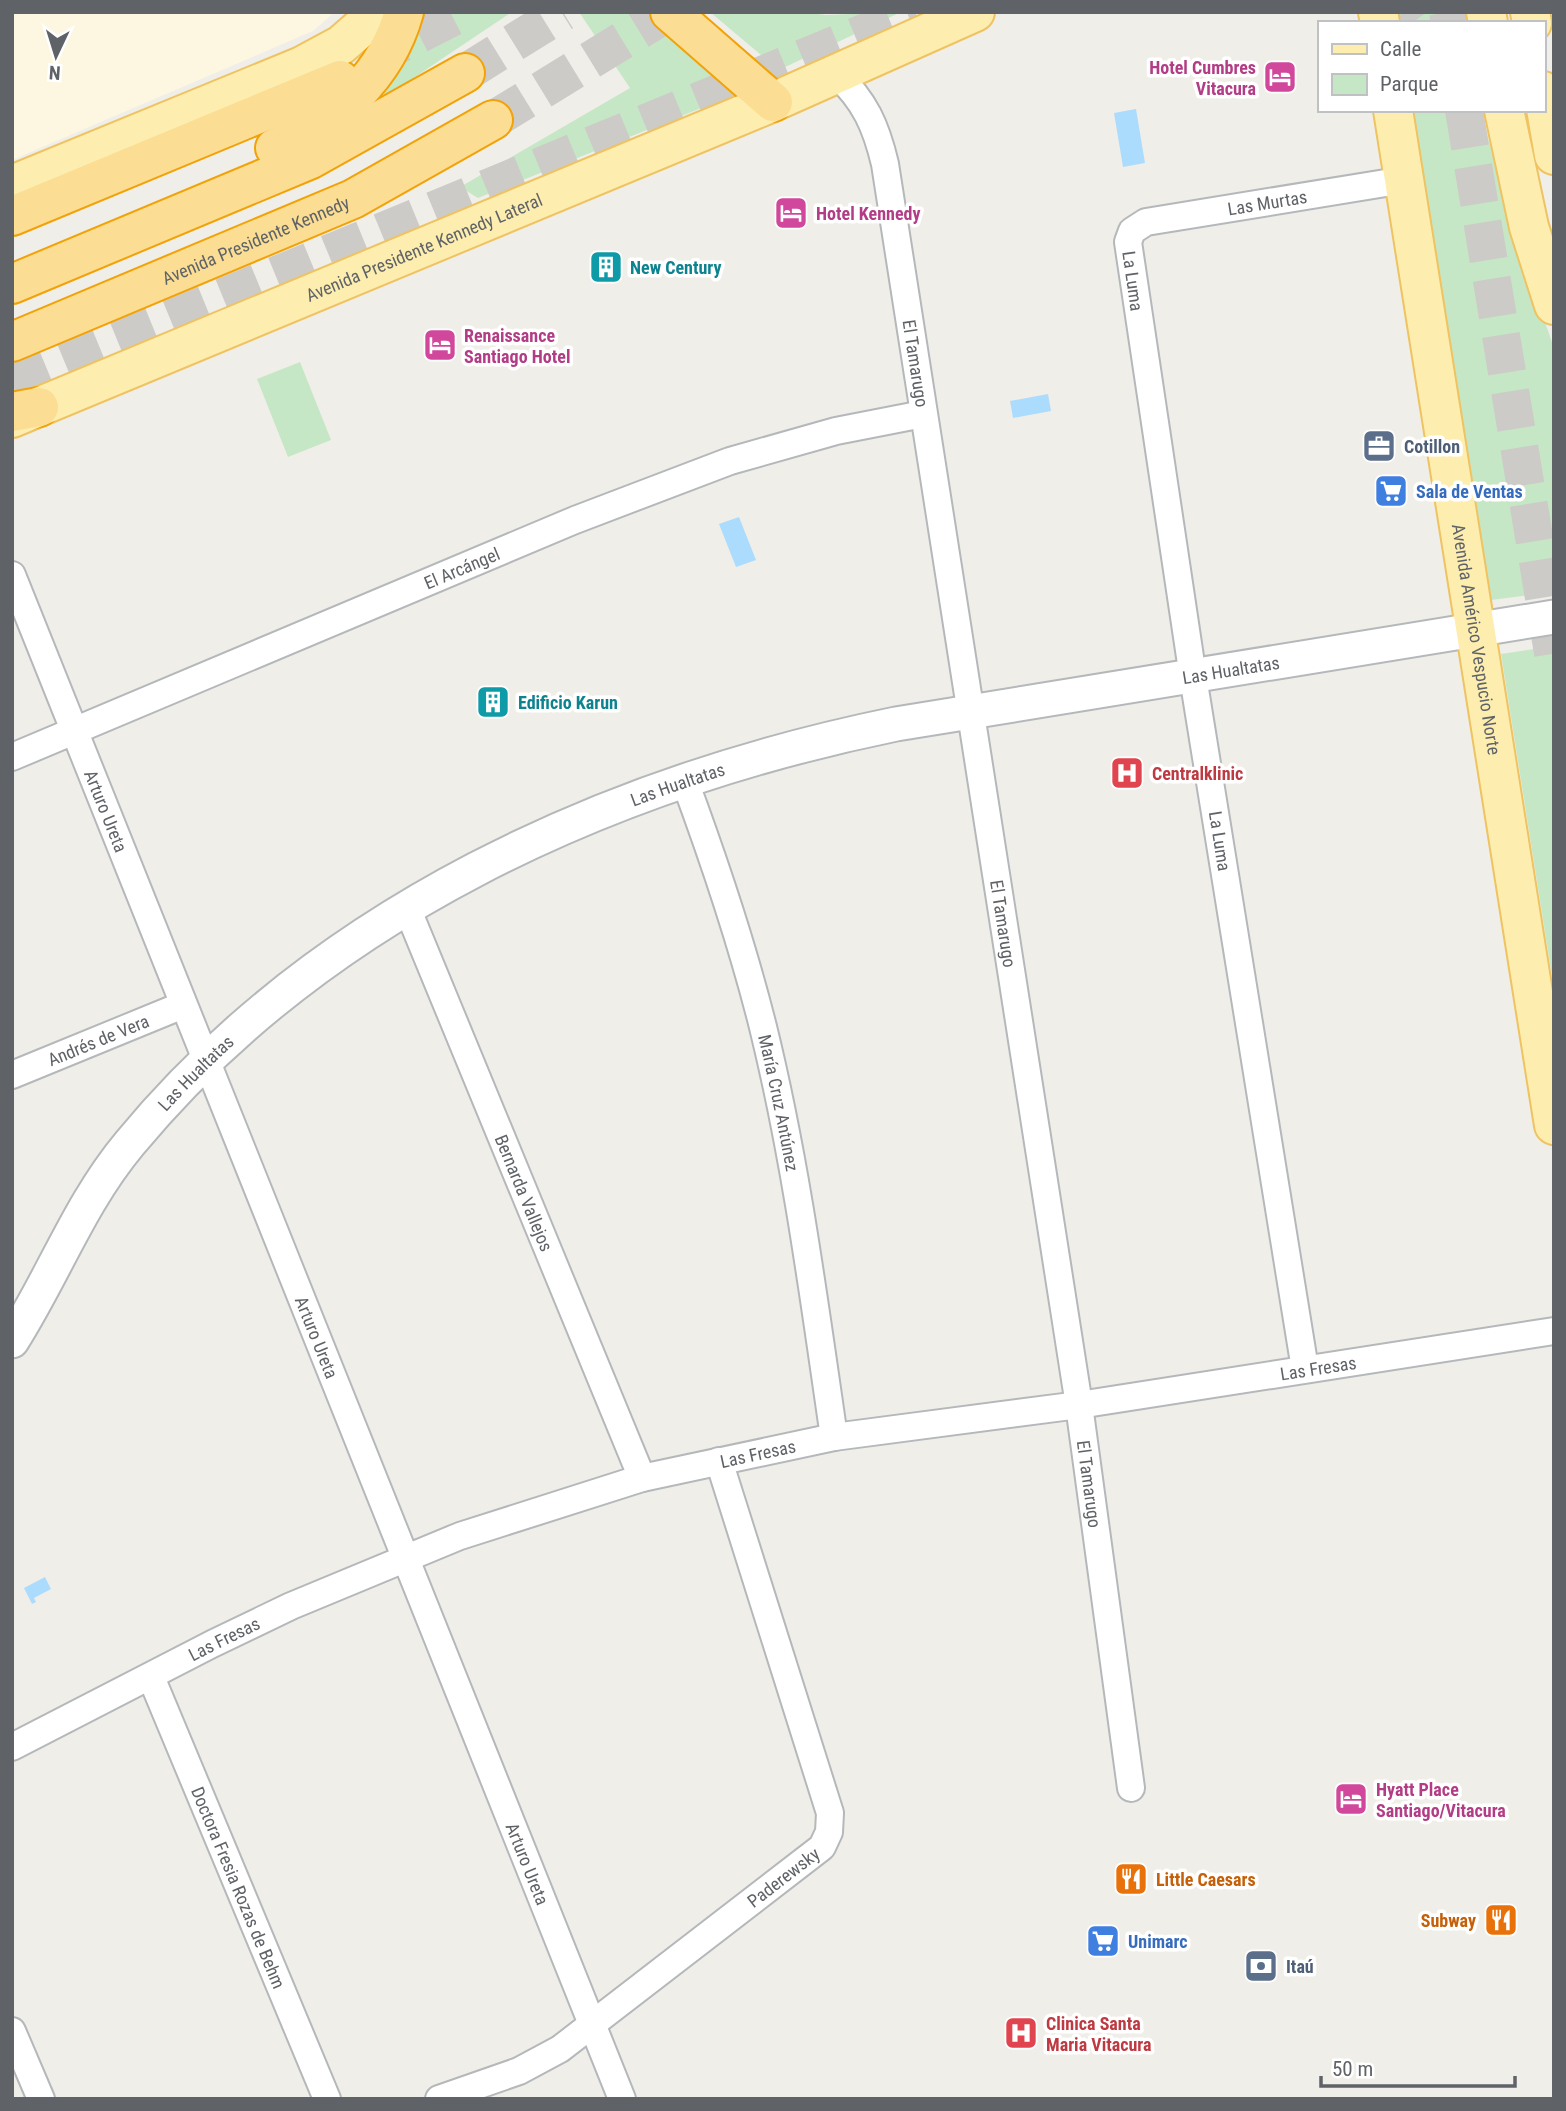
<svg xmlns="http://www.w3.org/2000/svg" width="1566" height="2111" font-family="'Roboto Condensed',sans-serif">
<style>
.commercial{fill:#fdf6e0}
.green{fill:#c6e7c5}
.water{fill:#abdcfd}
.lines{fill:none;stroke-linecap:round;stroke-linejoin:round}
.motorway-tunnel{stroke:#cccbc8;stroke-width:38;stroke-dasharray:38 19;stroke-linecap:butt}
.minor-casing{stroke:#b5b8bb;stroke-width:30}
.tertiary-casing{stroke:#b5b8bb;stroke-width:37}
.primary-casing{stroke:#efc362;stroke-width:42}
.motorway-casing{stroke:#f2a206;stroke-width:42}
.minor{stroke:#fff;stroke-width:26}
.tertiary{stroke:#fff;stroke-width:33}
.primary{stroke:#fdeeb0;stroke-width:38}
.motorway{stroke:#fbde94;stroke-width:38}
.labels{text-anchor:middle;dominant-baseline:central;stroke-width:7;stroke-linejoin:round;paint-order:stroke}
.hotel-label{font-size:18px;font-weight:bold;fill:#b23c85;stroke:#fff;text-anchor:start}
.street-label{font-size:18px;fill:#5f6367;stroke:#fff}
.culture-label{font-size:18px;font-weight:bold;fill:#0d838f;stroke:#fff;text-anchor:start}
.service-label{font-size:18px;font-weight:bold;fill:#4e5e75;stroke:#fff;text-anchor:start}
.shop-label{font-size:18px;font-weight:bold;fill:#366cbe;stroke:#fff;text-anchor:start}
.health-label{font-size:18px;font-weight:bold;fill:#be3a42;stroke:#fff;text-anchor:start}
.food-label{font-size:18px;font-weight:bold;fill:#c56008;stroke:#fff;text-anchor:start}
</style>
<rect width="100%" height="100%" fill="#f0eee8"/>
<path class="commercial" d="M 12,12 L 335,12 L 313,31 L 12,160 Z"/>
<g class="green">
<path d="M 417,12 L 512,12 L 382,99 Z"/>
<path d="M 579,12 L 655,12 L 746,90 L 478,198 L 460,187 L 630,88 Z"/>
<path d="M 710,12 L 801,12 L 826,15 L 901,12 L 779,70 Z"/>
<path d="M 1394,12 L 1460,12 L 1462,23 L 1396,23 Z"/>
<path d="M 1410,110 L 1480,110 L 1518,245 L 1554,348 L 1554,592 L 1491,600 Z"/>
<path d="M 300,362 L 331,440 L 288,457 L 257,379 Z"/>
<path d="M 1554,646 L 1554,989 L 1501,654 Z"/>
</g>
<g class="water">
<path d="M 1136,109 L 1145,163 L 1123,167 L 1114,113 Z"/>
<path d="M 1048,394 L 1051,411 L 1013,418 L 1010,401 Z"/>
<path d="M 739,517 L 756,560 L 736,567 L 719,524 Z"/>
<path d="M 45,1577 L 51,1589 L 34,1598 L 36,1602 L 32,1604 L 24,1588 Z"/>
</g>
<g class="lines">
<g class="motorway-tunnel">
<path d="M 1404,12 L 1412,23"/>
<path d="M 1448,12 L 1450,23"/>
<path d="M 368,60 L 463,12"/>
<path d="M 465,73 L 563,12"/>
<path d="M 1464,110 L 1554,659"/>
<path d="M 493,120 L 669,12"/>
<path d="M 12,384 L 915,12"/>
</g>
<defs>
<g id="minor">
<path id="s1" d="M 836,74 C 865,101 876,126 885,164 L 1079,1405 L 1131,1788"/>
<path id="s2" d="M 12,575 L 622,2099"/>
<path id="s3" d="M 12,757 L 575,520 L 730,461 L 836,431 L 923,414"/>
<path id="s4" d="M 684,779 C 714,860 742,943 763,1027 C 796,1161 814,1300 834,1437"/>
<path id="s5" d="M 407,908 L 642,1478"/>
<path id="s6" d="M 12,1075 L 183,1005"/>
<path id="s7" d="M 1305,1369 L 1193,677 L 1128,242 L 1132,231 L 1146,222 L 1404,180"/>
<path id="s8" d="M 151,1677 L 327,2099"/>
<path id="s9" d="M 12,1747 L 212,1644 L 291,1606 L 460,1536 L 642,1478 L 834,1437 L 1079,1405 L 1554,1331"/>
<path d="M 12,2031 L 41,2099"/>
<path id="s10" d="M 439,2099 L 519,2071 L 560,2049 L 822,1847 L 829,1832 L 830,1813 L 719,1461"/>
</g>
<g id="tertiary">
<path id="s11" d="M 12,1341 C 54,1275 79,1204 130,1143 C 321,912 608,783 896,724 L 1554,617"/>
</g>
<g id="primary">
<path d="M 1378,12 L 1380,23"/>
<path d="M 1486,12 L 1488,23"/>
<path d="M 1530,12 L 1532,23"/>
<path d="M 1543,91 L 1554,155"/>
<path id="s12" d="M 1393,110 L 1554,1125"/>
<path d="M 1504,110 L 1529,227 L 1554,305"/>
<path d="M 12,185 L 302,66 L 341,45 L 379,12"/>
<path id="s13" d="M 12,418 L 773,102 L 975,12"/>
</g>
<g id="motorway">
<path d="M 670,12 L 773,102"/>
<path d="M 275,148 C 335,121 386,77 404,12"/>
<path d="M 12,216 L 340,80"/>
<path d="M 12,284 L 311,159 L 465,73"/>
<path id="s14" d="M 12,342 L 353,199 L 493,120"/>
<path d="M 12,412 L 39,407"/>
</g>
</defs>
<use href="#minor" class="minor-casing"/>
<use href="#tertiary" class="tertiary-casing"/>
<use href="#primary" class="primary-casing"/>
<use href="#motorway" class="motorway-casing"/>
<use href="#minor" class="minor"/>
<use href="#tertiary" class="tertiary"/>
<use href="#primary" class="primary"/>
<use href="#motorway" class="motorway"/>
</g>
<defs>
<symbol id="hotel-square" viewBox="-11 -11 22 22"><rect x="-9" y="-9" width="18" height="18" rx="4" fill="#d1479c" stroke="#fff"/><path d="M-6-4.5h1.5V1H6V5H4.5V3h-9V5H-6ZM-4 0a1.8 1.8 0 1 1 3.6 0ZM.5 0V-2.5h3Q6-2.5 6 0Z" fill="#fff"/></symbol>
<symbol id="building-square" viewBox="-11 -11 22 22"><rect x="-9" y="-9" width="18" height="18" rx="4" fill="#0f9aa8" stroke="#fff"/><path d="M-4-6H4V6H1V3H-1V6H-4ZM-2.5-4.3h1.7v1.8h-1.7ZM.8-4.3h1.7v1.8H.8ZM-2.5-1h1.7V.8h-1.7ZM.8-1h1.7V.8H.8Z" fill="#fff"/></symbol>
<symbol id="office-square" viewBox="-11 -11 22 22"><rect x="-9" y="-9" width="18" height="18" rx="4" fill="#5c6f8a" stroke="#fff"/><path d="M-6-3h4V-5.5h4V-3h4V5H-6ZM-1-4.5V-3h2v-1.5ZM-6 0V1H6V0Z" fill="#fff"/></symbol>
<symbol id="supermarket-square" viewBox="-11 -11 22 22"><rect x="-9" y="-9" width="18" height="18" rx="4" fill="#3f7fe0" stroke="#fff"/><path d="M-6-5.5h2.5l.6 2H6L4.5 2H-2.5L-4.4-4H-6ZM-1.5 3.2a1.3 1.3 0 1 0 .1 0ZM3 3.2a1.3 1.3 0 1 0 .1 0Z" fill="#fff"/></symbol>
<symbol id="hospital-square" viewBox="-11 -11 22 22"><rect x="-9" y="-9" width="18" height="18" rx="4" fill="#e0444e" stroke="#fff"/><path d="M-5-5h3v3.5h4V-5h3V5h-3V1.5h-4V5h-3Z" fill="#fff"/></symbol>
<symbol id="restaurant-square" viewBox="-11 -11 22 22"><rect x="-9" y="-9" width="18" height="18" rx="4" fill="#e8710a" stroke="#fff"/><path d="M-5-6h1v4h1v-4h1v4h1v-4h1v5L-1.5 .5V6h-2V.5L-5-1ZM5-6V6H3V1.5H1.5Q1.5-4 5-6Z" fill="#fff"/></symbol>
<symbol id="bank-square" viewBox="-11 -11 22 22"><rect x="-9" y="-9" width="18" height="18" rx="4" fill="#5c6f8a" stroke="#fff"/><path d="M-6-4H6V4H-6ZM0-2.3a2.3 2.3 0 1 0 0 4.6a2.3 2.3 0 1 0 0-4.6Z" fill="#fff"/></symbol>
</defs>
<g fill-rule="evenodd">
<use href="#hotel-square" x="1261" y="58" width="38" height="38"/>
<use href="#hotel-square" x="772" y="194" width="38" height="38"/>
<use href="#building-square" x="587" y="248" width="38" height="38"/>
<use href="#hotel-square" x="421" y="326" width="38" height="38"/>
<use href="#office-square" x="1360" y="427" width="38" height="38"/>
<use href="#supermarket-square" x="1372" y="472" width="38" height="38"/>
<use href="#building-square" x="474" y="683" width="38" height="38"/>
<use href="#hospital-square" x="1108" y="754" width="38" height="38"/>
<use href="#hotel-square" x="1332" y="1780" width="38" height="38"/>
<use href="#restaurant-square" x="1112" y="1860" width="38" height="38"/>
<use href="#restaurant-square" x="1482" y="1901" width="38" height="38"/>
<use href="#supermarket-square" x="1084" y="1922" width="38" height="38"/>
<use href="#bank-square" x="1242" y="1947" width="38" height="38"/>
<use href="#hospital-square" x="1002" y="2014" width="38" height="38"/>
</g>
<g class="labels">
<g class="hotel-label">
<text x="1256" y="67" text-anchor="end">Hotel Cumbres<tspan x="1256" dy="21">Vitacura</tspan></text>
<text x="816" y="213">Hotel Kennedy</text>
<text x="464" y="335">Renaissance<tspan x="464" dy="21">Santiago Hotel</tspan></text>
<text x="1376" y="1789">Hyatt Place<tspan x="1376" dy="21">Santiago/Vitacura</tspan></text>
</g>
<g class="street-label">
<text stroke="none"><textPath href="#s7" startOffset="1292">Las Murtas</textPath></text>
<text stroke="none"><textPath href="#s14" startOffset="264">Avenida Presidente Kennedy</textPath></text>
<text stroke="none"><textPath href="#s13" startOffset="446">Avenida Presidente Kennedy Lateral</textPath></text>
<text transform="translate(1133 281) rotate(82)">La Luma</text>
<text stroke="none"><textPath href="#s1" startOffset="306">El Tamarugo</textPath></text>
<text stroke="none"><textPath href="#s3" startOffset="488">El Arcángel</textPath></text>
<text stroke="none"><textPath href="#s12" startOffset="536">Avenida Américo Vespucio Norte</textPath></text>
<text stroke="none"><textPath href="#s11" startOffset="1460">Las Hualtatas</textPath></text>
<text stroke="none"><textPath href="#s11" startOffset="894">Las Hualtatas</textPath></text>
<text stroke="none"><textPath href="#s2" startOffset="254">Arturo Ureta</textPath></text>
<text transform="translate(1220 841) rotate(81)">La Luma</text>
<text stroke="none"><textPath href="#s1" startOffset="873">El Tamarugo</textPath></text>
<text stroke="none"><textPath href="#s6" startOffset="93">Andrés de Vera</textPath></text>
<text stroke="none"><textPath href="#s11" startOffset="327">Las Hualtatas</textPath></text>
<text stroke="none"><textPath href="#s4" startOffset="338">María Cruz Antúnez</textPath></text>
<text stroke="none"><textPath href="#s5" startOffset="308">Bernarda Vallejos</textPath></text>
<text stroke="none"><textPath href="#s2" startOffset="821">Arturo Ureta</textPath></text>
<text stroke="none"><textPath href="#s9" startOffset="1372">Las Fresas</textPath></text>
<text stroke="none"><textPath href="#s9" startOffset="805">Las Fresas</textPath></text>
<text stroke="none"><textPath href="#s1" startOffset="1440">El Tamarugo</textPath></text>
<text stroke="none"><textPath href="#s9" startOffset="238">Las Fresas</textPath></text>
<text stroke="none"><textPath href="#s2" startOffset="1388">Arturo Ureta</textPath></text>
<text stroke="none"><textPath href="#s10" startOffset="413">Paderewsky</textPath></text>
<text stroke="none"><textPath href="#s8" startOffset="228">Doctora Fresia Rozas de Behm</textPath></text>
</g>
<g class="culture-label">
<text x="630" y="267">New Century</text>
<text x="518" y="702">Edificio Karun</text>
</g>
<g class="service-label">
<text x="1404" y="446">Cotillon</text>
<text x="1286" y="1966">Itaú</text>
</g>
<g class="shop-label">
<text x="1416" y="491">Sala de Ventas</text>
<text x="1128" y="1941">Unimarc</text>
</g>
<g class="health-label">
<text x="1152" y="773">Centralklinic</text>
<text x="1046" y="2023">Clinica Santa<tspan x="1046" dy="21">Maria Vitacura</tspan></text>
</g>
<g class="food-label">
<text x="1156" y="1879">Little Caesars</text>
<text x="1476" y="1920" text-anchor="end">Subway</text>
</g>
</g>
<rect width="1566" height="2111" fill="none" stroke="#5f6367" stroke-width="28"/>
<rect x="1318" y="21" width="228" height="91" fill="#ffffff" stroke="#bfc1c2" stroke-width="2"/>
<rect x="1332" y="44" width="35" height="10" fill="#fdeeb0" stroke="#bfc1c2" stroke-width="2"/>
<text x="1380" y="56" font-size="21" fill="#5f6367">Calle</text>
<rect x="1332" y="74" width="35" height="21" fill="#c6e7c5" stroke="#bfc1c2" stroke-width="2"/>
<text x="1380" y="91" font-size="21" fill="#5f6367">Parque</text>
<g transform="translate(56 56) rotate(184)" stroke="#ffffff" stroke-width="5" paint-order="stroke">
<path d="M0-5L12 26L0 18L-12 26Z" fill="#5f6367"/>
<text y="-10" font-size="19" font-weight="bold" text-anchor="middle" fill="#5f6367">N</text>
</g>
<path d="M1321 2076v10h194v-10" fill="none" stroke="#5f6367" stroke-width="3.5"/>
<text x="1332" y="2076" font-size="21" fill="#5f6367" stroke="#ffffff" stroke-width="5" paint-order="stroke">50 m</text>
</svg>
